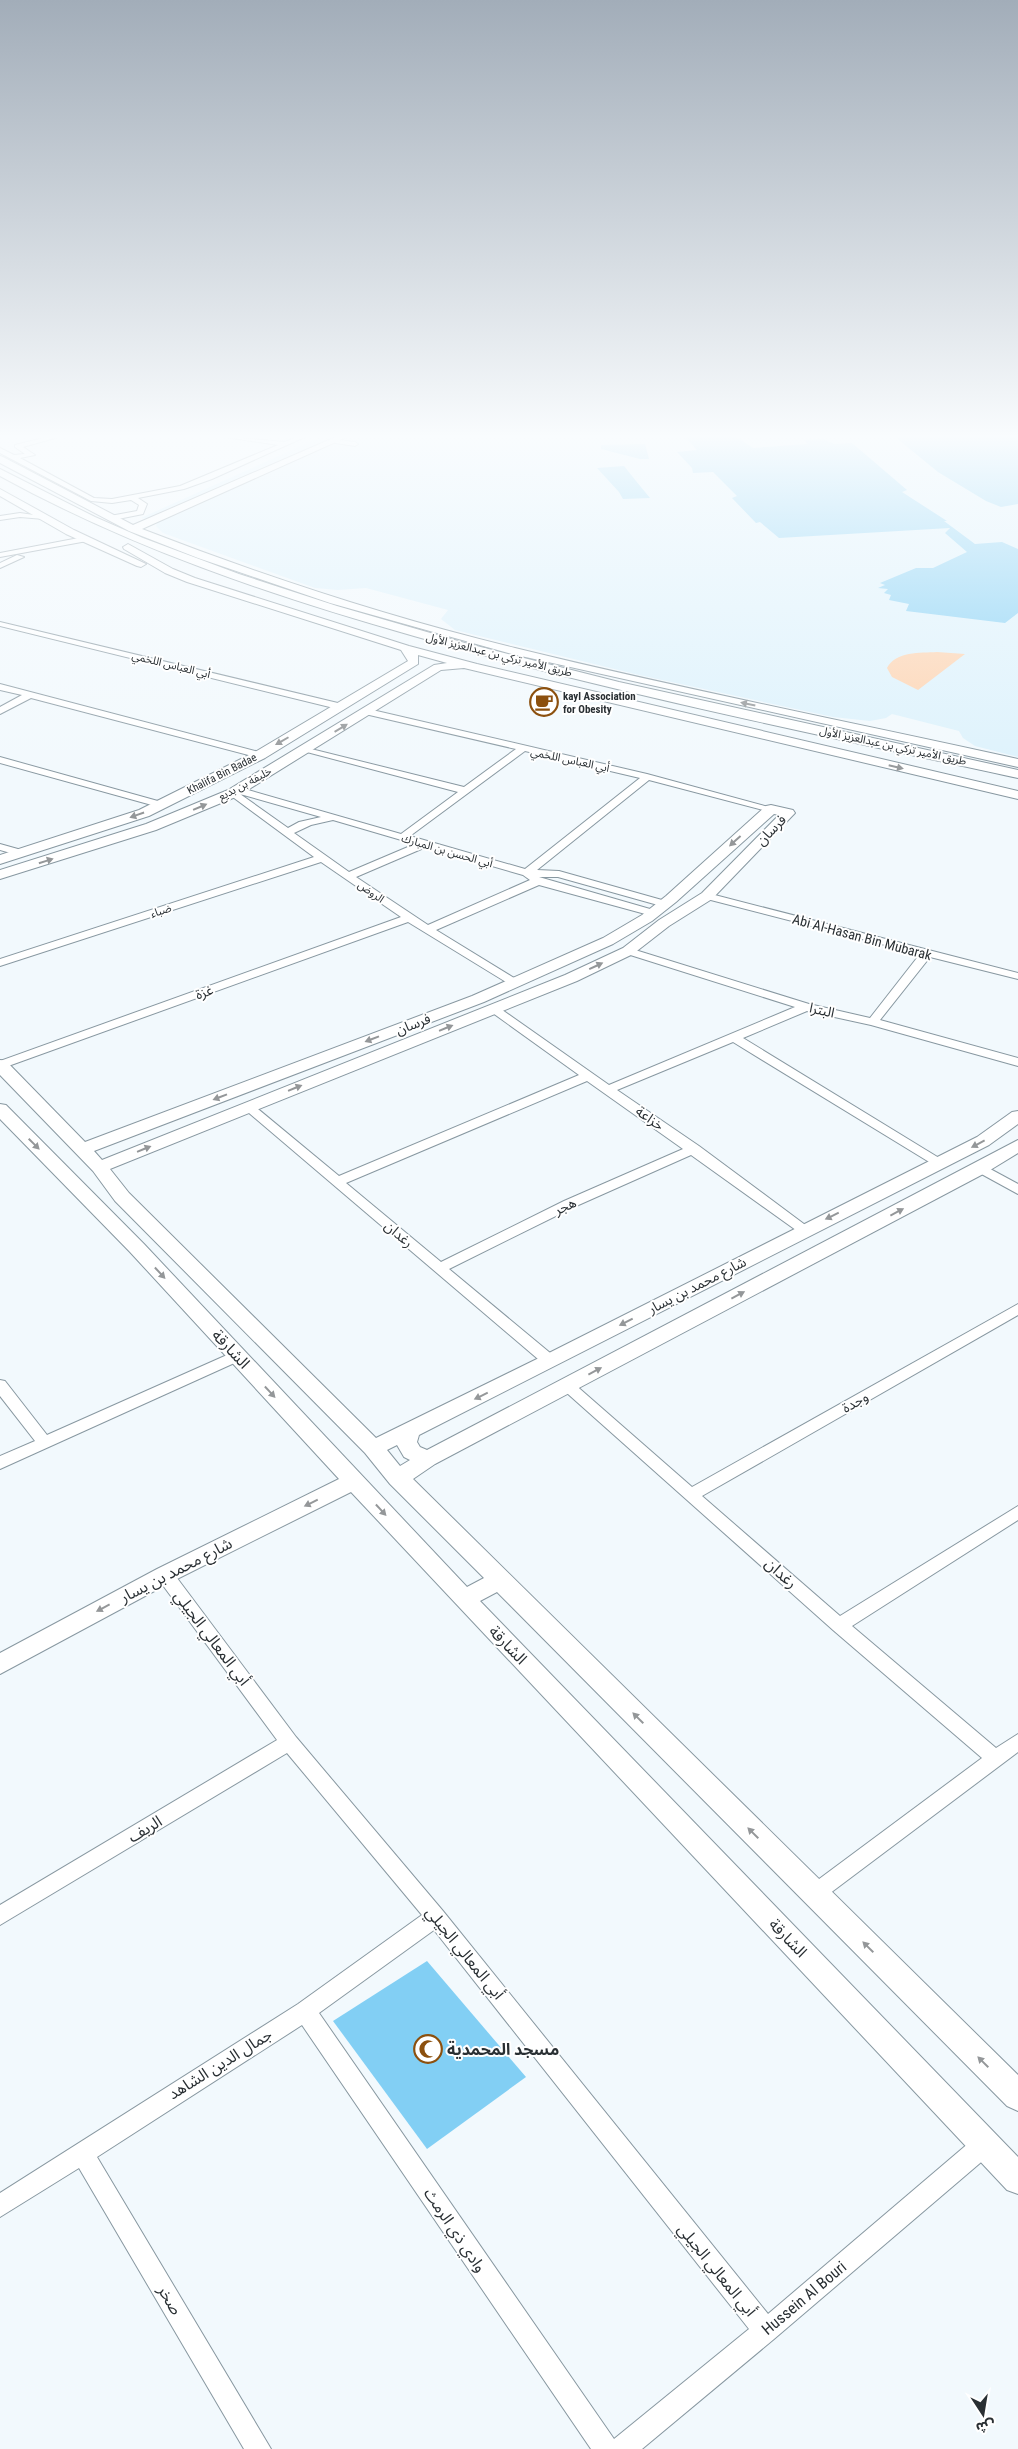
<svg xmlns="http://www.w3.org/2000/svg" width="1018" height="2449" font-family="'Roboto Condensed','Noto Sans Arabic',sans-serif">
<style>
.built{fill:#ddf2fc}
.green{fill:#fed2ae}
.building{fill:#82cff4}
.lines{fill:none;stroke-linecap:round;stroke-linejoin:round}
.street-casing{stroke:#8898a1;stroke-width:2}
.secondary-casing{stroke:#8898a1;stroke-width:2}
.primary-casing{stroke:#8898a1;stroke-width:2}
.street{fill:#fff;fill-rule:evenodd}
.secondary{fill:#fff;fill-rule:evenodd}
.primary{fill:#fff;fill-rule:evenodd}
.oneway{fill:#949799}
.labels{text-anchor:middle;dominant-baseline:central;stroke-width:4;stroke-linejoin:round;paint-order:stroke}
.far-street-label{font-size:11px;fill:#292f33;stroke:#fff}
.far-poi-label{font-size:11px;font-weight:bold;fill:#292f33;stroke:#fff;text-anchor:start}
.street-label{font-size:14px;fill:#292f33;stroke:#fff}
.near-street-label{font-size:16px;fill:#292f33;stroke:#fff}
.near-poi-label{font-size:16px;font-weight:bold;fill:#292f33;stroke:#fff;text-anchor:start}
</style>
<rect width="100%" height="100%" fill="#f2f9fd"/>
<path class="built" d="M 323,436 L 1018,436 L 1018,757 L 975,746 L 963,738 L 959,731 L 892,714 L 886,718 L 870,721 L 833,717 L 639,675 L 455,630 L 441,619 L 448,610 L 366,588 L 338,590 L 315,588 L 163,533 L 156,526 L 158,521 L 141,518 Z"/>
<path class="green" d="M 937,652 L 965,654 L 918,690 L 892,677 L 887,668 C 896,651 920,653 937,652 Z"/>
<g class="building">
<path d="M 684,436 L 735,436 L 753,448 L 808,444 L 804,440 L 824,439 L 834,444 L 852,443 L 907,490 L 902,492 L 947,521 L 944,521 L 975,544 L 1002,542 L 1018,549 L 1018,613 L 1005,623 L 906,611 L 909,604 L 889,600 L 891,595 L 884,593 L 888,589 L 878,588 L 885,585 L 880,583 L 916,568 L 933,568 L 967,552 L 945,533 L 950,528 L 779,538 L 760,522 L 756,523 L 732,498 L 737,496 L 713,472 L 693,473 L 692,468 L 677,452 L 697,450 Z"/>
<path d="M 894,436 L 1018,436 L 1018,504 L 1001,507 L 986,501 L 938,472 Z"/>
<path d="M 645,444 L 649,459 L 640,459 L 601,449 L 601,445 Z"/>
<path d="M 624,466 L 636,481 L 650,498 L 623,499 L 619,492 L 597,468 Z"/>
<path d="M 427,1961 L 526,2077 L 427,2149 L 333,2021 Z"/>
</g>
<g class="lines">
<defs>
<g id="street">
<path d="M 51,436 L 62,436 L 23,447 L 35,455 L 20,458 L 94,498 L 112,499 L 180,486 L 278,445 L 219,436 L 285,442 L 299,436 L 307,436 L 212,479 L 184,489 L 138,498 L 147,504 L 143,514 L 113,520 L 109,518 L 110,516 L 137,511 L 139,505 L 131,500 L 112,503 L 91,501 L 0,453 L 0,448 L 14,455 L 25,454 L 15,447 L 15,445 Z"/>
<path d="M 331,439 L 355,442 L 358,444 L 355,446 L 329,442 Z"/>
<path d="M 20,513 L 48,517 L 44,519 L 20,517 L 0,520 L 0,516 Z"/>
<path d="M 84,537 L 88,539 L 87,541 L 0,557 L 0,553 Z"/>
<path d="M 17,555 L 24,557 L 0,568 L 0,563 Z"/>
<path d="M 0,622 L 342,704 L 346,707 L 342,710 L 0,626 Z"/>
<path d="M 0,684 L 263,753 L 265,755 L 260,758 L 31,698 L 0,714 L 0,707 L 22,695 L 0,690 Z"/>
<path d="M 368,709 L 647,774 L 776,809 L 771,812 L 649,780 L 537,870 L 559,871 L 669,902 L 670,904 L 665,907 L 558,877 L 539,877 L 657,911 L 657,915 L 649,915 L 539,885 L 436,930 L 519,981 L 519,985 L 511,985 L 408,922 L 0,1069 L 0,1061 L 401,917 L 321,862 L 0,966 L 0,959 L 314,857 L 230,795 L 230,791 L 241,788 L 401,834 L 458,792 L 303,751 L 303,747 L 464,787 L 516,749 L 365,714 L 365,710 ZM 525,751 L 640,778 L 525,869 L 410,836 ZM 240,794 L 321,817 L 299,822 L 288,828 ZM 333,820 L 415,844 L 349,872 L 294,833 L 311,825 ZM 426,847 L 523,875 L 530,880 L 428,925 L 356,877 Z"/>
<path d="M 0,757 L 165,803 L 167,805 L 159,807 L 0,763 Z"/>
<path d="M 0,844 L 25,851 L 26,853 L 21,856 L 0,850 Z"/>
<path d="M 707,893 L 1018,973 L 1018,979 L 930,957 L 880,1020 L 1018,1058 L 1018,1066 L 871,1025 L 807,1011 L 743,1038 L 944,1161 L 946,1164 L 944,1167 L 939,1168 L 733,1042 L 617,1090 L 699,1146 L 812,1230 L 810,1233 L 800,1233 L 691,1155 L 574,1207 L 449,1269 L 555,1357 L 558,1361 L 555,1365 L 545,1365 L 242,1107 L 248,1103 L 252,1104 L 339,1176 L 579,1075 L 490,1011 L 488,1009 L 490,1007 L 498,1007 L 609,1085 L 795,1007 L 624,953 L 624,949 L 632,949 L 809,1004 L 870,1018 L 920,954 L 703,898 L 703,894 ZM 587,1081 L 683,1149 L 564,1201 L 441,1262 L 346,1183 Z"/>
<path d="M 981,1164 L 1018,1184 L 1018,1194 L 976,1171 L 974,1168 Z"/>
<path d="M 1018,1304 L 1018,1315 L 702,1496 L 840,1616 L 1018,1506 L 1018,1520 L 852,1626 L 996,1748 L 1018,1734 L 1018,1752 L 821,1900 L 814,1903 L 807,1900 L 804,1894 L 807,1888 L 982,1758 L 833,1630 L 559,1386 L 562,1382 L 572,1382 L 692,1487 Z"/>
<path d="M 236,1351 L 241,1352 L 243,1356 L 241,1360 L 0,1469 L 0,1456 L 35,1441 L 0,1396 L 0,1380 L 5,1381 L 47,1435 Z"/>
<path d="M 165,1569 L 171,1570 L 296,1737 L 443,1911 L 768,2314 L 977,2136 L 985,2133 L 993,2136 L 996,2144 L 993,2152 L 774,2339 L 642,2449 L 591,2449 L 302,2025 L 97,2157 L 271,2449 L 244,2449 L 79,2168 L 0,2217 L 0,2193 L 298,2004 L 422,1915 L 287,1753 L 0,1925 L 0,1905 L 277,1740 L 159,1580 L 156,1575 L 159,1570 ZM 434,1930 L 749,2329 L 614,2439 L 319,2013 Z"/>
</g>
<g id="secondary">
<path d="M 338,436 L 349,436 L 142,529 C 263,576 388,617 515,648 C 682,689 850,722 1018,759 L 1018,767 L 512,654 L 330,603 L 198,558 L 129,531 L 0,463 L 0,456 L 3,457 L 133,525 Z"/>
<path d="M 0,489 L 74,530 L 146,564 L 141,567 L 137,566 L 66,534 L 0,496 Z"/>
<path d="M 128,544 L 173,569 L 195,578 L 409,646 L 477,664 L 1018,791 L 1018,799 L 464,668 L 441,670 L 238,796 L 156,830 L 0,879 L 0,870 L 146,824 L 228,790 L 434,665 L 447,663 L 418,655 L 418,664 L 265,758 L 149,816 L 0,864 L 0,855 L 139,810 L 255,752 L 408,661 L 401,650 L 187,582 L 165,573 L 124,549 L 123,547 Z"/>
<path d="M 771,805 L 793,810 L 795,813 L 712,899 L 669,926 L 633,954 L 577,981 L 110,1169 L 129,1193 L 376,1438 L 543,1356 L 977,1137 L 1012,1112 L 1018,1111 L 1018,1124 L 989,1145 L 419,1435 L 417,1442 L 420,1447 L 427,1450 L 1018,1140 L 1018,1153 L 987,1172 L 435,1464 L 413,1479 L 1018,2075 L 1018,2111 L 1007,2106 L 497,1592 L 480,1601 L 1018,2157 L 1018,2194 L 1007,2190 L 351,1492 L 173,1581 L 0,1674 L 0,1653 L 157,1569 L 339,1479 L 130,1252 L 0,1119 L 0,1104 L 6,1105 L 144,1244 L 467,1587 L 484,1578 L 390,1484 L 365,1453 L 115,1201 L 93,1171 L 0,1075 L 0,1060 L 6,1061 L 85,1142 L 472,996 L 603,938 L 642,915 L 666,896 L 766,806 ZM 774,814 L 779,815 L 702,893 L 659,920 L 623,948 L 565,975 L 102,1160 L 94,1151 L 484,1002 L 613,944 L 652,921 L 676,902 ZM 397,1445 L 404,1457 L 410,1460 L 400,1466 L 387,1450 Z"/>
</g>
<path id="primary" d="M 0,469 L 95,517 L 143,538 L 239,574 L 337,606 L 465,643 L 619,682 L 1018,770 L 1018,778 C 816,734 613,693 414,636 C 270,595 131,548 0,476 Z"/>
</defs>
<use href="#street" class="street-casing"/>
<use href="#secondary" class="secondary-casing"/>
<use href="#primary" class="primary-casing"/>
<use href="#street" class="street"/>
<use href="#secondary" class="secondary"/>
<use href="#primary" class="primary"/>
</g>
<defs><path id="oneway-solid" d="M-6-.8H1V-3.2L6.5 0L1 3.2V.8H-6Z" transform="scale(1.25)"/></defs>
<g class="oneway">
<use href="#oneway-solid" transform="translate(748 704) rotate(-168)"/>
<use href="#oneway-solid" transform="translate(341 728) rotate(-31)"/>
<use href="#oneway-solid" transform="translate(282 741) rotate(150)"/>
<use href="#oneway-solid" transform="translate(896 767) rotate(13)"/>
<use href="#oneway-solid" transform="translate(200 807) rotate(-23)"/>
<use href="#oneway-solid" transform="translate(137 815) rotate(161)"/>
<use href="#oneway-solid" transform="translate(735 841) rotate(138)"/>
<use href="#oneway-solid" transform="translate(46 861) rotate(-18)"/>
<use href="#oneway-solid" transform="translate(596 966) rotate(-25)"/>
<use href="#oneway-solid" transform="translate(446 1028) rotate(-22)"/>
<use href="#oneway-solid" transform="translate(372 1039) rotate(159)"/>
<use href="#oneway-solid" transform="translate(295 1088) rotate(-22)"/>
<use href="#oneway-solid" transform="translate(220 1097) rotate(159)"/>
<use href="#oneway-solid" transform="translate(34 1144) rotate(45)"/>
<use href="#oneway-solid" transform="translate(978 1144) rotate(152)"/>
<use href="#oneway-solid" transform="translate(144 1149) rotate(-22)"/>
<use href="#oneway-solid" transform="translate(897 1212) rotate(-28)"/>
<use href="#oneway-solid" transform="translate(832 1216) rotate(154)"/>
<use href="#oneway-solid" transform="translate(160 1273) rotate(47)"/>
<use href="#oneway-solid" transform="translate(738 1295) rotate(-28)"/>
<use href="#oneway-solid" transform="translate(626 1322) rotate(153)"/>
<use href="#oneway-solid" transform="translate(595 1371) rotate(-28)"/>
<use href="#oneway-solid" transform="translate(270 1392) rotate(47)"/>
<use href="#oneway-solid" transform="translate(481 1396) rotate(154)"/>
<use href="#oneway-solid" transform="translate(311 1503) rotate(154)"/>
<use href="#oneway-solid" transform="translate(381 1510) rotate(47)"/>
<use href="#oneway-solid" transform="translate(103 1608) rotate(152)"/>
<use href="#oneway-solid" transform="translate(638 1718) rotate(-135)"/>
<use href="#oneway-solid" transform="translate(753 1833) rotate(-135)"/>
<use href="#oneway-solid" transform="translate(868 1947) rotate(-135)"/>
<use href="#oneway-solid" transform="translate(983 2062) rotate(-135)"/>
</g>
<linearGradient id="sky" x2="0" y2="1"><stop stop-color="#a2adb9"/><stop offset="0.56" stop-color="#f9fcfe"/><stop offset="1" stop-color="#f9fcfe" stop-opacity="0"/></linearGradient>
<rect width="1018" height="779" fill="url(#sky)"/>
<defs>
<symbol id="cafe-ring" viewBox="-11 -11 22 22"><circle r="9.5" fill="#fff" stroke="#8c500e" stroke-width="1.5"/><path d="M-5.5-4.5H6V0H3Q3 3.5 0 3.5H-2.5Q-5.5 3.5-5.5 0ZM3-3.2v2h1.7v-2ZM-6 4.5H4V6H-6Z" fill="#8c500e"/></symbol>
<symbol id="mosque-ring" viewBox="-11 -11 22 22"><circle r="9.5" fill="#fff" stroke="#8c500e" stroke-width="1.5"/><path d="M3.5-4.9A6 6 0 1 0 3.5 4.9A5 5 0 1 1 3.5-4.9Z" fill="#8c500e"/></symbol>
</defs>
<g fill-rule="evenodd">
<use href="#cafe-ring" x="528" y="686" width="32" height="32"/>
<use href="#mosque-ring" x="412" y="2033" width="32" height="32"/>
</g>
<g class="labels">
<g class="far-street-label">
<text transform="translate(499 655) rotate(14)">طريق الأمير تركي بن عبدالعزيز الأول</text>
<text transform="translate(171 665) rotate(14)">أبي العباس اللخمي</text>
<text transform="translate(893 746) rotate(12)">طريق الأمير تركي بن عبدالعزيز الأول</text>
<text transform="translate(570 760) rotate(12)">أبي العباس اللخمي</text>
<text transform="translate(222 774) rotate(-27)">Khalifa Bin Badae</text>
<text transform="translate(245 784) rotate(-28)">خليفة بن بديع</text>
<text transform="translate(447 851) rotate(16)">أبي الحسن بن المبارك</text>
<text transform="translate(371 892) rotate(35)">الروض</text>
<text transform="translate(161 911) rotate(-18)">ضباء</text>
</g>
<g class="far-poi-label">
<text x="563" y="696">kayl Association<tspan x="563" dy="13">for Obesity</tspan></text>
</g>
<g class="street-label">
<text transform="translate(771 830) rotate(-46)">فرسان</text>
<text transform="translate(862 937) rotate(15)">Abi Al-Hasan Bin Mubarak</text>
<text transform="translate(204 992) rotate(-20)">غزة</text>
<text transform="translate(822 1010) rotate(13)">البترا</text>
<text transform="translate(413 1024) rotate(-21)">فرسان</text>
<text transform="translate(650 1118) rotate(35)">خزاعة</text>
<text transform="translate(565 1206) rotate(-25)">هجر</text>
<text transform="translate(399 1234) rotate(41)">رغدان</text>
<text transform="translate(697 1285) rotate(-27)">شارع محمد بن يسار</text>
<text transform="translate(855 1402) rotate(-30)">وجدة</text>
</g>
<g class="near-street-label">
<text transform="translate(231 1349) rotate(47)">الشارقة</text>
<text transform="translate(176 1570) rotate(-27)">شارع محمد بن يسار</text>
<text transform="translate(781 1573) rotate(42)">رغدان</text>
<text transform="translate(212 1638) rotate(53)">أبي المعالي الجيلي</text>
<text transform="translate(508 1645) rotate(46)">الشارقة</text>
<text transform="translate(145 1829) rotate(-31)">الريف</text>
<text transform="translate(788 1938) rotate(46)">الشارقة</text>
<text transform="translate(465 1953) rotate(51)">أبي المعالي الجيلي</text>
<text transform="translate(220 2064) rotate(-32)">جمال الدين الشاهد</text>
<text transform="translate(455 2230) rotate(56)">وادي ذي الرمث</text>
<text transform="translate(717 2270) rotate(51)">أبي المعالي الجيلي</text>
<text transform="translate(804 2298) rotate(-40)">Hussein Al Bouri</text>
<text transform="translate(170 2300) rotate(59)">صخر</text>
</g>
<g class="near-poi-label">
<text x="447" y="2049">مسجد المحمدية</text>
</g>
</g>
<g transform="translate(983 2414) rotate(168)" stroke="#ffffff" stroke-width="4" paint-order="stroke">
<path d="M0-4L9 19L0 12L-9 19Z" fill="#292f33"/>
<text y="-8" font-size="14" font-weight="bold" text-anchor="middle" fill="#292f33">ش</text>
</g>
</svg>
